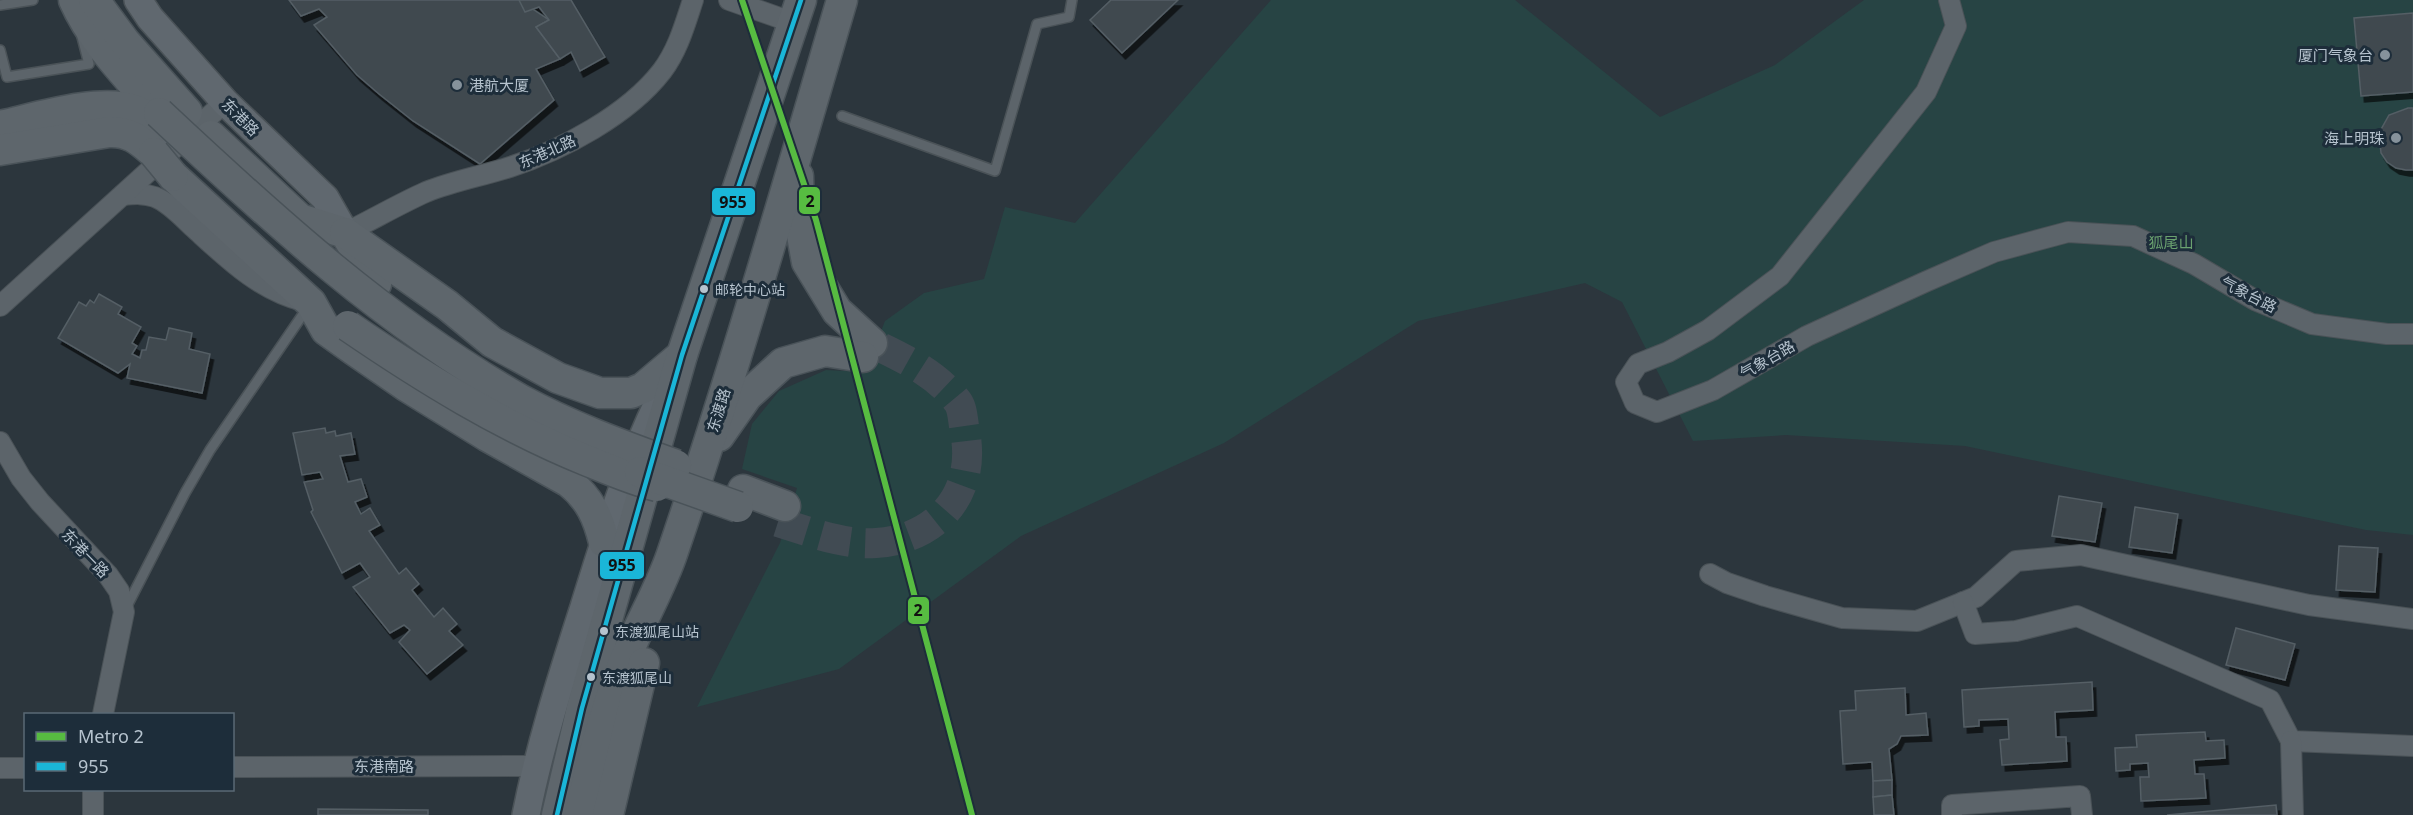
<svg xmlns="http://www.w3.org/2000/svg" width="2413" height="815" font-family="'Noto Sans','Noto Sans SC',sans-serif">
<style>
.green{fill:#274444}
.building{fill:#414a50;stroke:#545e65;stroke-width:1.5;filter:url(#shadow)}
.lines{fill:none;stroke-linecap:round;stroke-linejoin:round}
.primary-tunnel{stroke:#414b53;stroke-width:30;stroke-dasharray:30 15;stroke-linecap:butt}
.lane-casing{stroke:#4a5257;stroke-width:12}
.street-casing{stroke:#4a5257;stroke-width:22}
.secondary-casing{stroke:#4a5257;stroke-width:30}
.primary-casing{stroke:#4a5359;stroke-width:33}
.lane{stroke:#5c646a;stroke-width:9}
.street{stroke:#5c646a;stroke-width:20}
.secondary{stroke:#60686f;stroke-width:27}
.primary{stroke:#5e666c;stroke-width:30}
.primary-bridge-casing{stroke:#4a5359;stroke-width:33;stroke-linecap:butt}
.primary-bridge{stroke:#5e666c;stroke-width:30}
.bus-1-casing{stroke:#1d2d3a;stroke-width:9}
.bus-1{stroke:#1ab6d8;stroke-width:4.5}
.metro-1-casing{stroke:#1d2d3a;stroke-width:10}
.metro-1{stroke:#57bc41;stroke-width:6}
.poi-dot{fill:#86929b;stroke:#1d2d3a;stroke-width:2}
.bus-dot{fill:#b6c3ce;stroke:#1d2d3a;stroke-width:2}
.labels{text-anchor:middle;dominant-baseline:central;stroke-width:6;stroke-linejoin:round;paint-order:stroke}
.bus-label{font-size:14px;fill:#b6c3ce;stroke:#1d2d3a;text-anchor:start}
.poi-label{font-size:15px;fill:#b6c3ce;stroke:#1d2d3a;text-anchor:end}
.street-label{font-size:15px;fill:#b6c3ce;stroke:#1d2d3a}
.park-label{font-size:15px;fill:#6aa16f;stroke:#1d2d3a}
.line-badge{stroke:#1d2d3a;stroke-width:2}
.pale-badge-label{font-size:16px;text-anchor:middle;font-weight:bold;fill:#111}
</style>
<defs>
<filter id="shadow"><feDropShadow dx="3.5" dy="6" stdDeviation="0" flood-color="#0009"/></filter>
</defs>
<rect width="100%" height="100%" fill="#2c363d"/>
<path class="green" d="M 1271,0 L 1515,0 L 1660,117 L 1775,65 L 1864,0 L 2413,0 L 2413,535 L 2366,530 L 1965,446 L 1786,435 L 1693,441 L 1622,302 L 1585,283 L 1418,321 L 1224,443 L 1021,536 L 839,669 L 697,707 L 780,543 L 797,488 L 742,469 L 752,424 L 779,391 L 826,370 L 865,372 L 885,321 L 924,293 L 984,279 L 1005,207 L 1075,223 Z"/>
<g class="building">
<path d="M 289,0 L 519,0 L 549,20 L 536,27 L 560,59 L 536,69 L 554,100 L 480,164 L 413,121 L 379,94 L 357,75 L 314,25 L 327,17 L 319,9 L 301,16 Z"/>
<path d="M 519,0 L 571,0 L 605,57 L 580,71 L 571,52 L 560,59 L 536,27 L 549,20 L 539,7 L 525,12 Z"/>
<path d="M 1111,0 L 1178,0 L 1122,53 L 1090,20 Z"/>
<path d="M 2413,13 L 2413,92 L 2361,96 L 2354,18 Z"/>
<path d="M 2408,108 L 2413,108 L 2413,170 L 2406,170 L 2396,168 L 2387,162 L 2381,153 L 2379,133 L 2389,115 Z"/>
<path d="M 99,294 L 122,307 L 118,314 L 141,327 L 132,343 L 137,346 L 132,354 L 140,358 L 142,350 L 146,350 L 149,337 L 166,340 L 169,328 L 192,333 L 189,349 L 210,354 L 202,393 L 127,378 L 130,364 L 118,373 L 58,338 L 79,302 L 86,306 L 90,300 L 94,303 Z"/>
<path d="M 325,428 L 326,433 L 335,431 L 336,436 L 351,433 L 355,454 L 340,456 L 348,482 L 361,479 L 367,497 L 355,502 L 361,514 L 370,508 L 380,525 L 369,531 L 399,574 L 406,568 L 419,584 L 412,590 L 434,617 L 443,608 L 457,624 L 449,631 L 463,645 L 427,674 L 399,642 L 410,630 L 404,625 L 390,633 L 353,587 L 370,577 L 360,563 L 342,573 L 311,512 L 313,510 L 304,482 L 323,479 L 320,472 L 302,475 L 293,433 Z"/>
<path d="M 2059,496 L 2102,503 L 2095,542 L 2052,536 Z"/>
<path d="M 2135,507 L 2178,514 L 2172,553 L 2129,547 Z"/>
<path d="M 2339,546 L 2378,548 L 2375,592 L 2336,590 Z"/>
<path d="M 2236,628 L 2295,644 L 2285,680 L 2226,665 Z"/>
<path d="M 2092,682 L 2093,710 L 2055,712 L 2056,737 L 2066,737 L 2067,761 L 2002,765 L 2000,740 L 2009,739 L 2008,719 L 1979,720 L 1979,726 L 1964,727 L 1962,690 Z"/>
<path d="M 1905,688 L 1906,715 L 1926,713 L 1928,735 L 1901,736 L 1897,744 L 1889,749 L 1892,780 L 1873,781 L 1872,762 L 1843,764 L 1840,711 L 1856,710 L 1855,691 Z"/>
<path d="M 2205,732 L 2206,741 L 2224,740 L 2225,758 L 2194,760 L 2195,774 L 2204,774 L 2206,798 L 2141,801 L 2140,777 L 2149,777 L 2148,763 L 2130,764 L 2130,770 L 2116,771 L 2115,748 L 2137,747 L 2136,735 Z"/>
<path d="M 1892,780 L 1892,795 L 1873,797 L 1873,781 Z"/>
<path d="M 1892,795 L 1894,815 L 1874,815 L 1873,797 Z"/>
<path d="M 2276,805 L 2277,815 L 2167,815 Z"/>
<path d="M 318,809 L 428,810 L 428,815 L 318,815 Z"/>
</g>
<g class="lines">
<path class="primary-tunnel" d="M 778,522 C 810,532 843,545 876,543 C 937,539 977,493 965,432 C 963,423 963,409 958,402 C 936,373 903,358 872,343"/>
<defs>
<g id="lane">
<path d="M 0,5 L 33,0"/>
<path d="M 0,50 L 7,77 L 89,64 L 82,37"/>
<path d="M 842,116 L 995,171 L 1037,24 L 1069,17 L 1072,0"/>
<path d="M 126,608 L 185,493 L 210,450 L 308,307"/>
</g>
<g id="street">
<path d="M 729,0 L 794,23"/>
<path d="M 1949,0 L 1956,26 L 1926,92 L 1780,276 L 1708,330 L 1668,352 L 1638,364 L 1626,382 L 1635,403 L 1657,412 L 1713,390 L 1807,336 L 1925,282 L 1994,252 L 2068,232 L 2133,236 L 2194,264 L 2255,300 L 2312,324 L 2387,334 L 2413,334"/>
<path d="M 123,195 C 134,194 144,193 155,197 C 170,203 182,217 194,228 C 227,258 259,290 303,301"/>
<path d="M 345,233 C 372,220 399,204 426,192 C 453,181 482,176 510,167 C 562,150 628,115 662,71 C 678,50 685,24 693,0"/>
<path d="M 0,306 L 225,102"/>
<path d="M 0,442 L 21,478 L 40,502 L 108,575 L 119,591 L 124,612 L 103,714"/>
<path d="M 1710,574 L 1727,583 L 1765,596 L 1842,618 L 1917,621 L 1976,597 L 2016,561 L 2081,555 L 2309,605 L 2413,619"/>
<path d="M 1963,602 L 1975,634 L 2016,631 L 2077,616 L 2270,700 L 2291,741 L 2413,746"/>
<path d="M 2291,741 L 2293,815"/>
<path d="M 232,767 L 536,766"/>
<path d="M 0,768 L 26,768"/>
<path d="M 93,815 L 93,790"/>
<path d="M 1952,815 L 1952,805 L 2080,796 L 2082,815"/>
</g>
<g id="secondary">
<path d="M 138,0 L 150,18 L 225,102 L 325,198 L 345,233"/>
<path d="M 526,815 C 540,744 562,676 584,607 C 606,536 628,464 661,397"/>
</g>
<g id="primary">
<path d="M 74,0 C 93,43 128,77 159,113"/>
<path d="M 94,0 L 125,42 L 187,112"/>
<path d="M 0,126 C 36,118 99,98 134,110 C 148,115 158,126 168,135"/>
<path d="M 211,136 L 300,219 L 345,233 L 376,284"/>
<path d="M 0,150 L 109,132 C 129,131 139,140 154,153"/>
<path d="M 173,176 L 311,303 L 326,330 L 354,350 L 406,386 L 487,436 L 569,482 C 590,499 598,517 604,542"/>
<path d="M 798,176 L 799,219 L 807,262 L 837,311 L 872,343"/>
<path d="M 345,233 L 447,305 L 492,342 L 558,378 L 600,393 L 631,393 L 643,388 L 682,355"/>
<path d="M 719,436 L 747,396 L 783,363 L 825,351 L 863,357"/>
<path d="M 743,490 L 785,506"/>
<path d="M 557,815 L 582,708 L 682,355 L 801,0"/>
<path d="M 580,815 C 591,762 608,700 629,650 C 643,617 662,585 673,551 C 735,369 788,184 842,0"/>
<path d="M 608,815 L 644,663"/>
</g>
</defs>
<use href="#lane" class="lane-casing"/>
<use href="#street" class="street-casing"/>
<use href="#secondary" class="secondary-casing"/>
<use href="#primary" class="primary-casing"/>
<use href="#lane" class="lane"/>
<use href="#street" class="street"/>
<use href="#secondary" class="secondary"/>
<use href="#primary" class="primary"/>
<defs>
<g id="primary-bridge">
<path d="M 159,113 C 272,219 386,323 521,400 C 571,427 624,446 676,465"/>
<path d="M 154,153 L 173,176"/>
<path d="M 348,326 C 424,378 502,426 588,461 C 610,470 633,480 657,486"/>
<path d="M 640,472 L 738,507"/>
</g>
</defs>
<use href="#primary-bridge" class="primary-bridge-casing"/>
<use href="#primary-bridge" class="primary-bridge"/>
<defs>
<path id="bus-1" d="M 557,815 L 582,708 L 682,355 L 801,0"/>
</defs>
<use href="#bus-1" class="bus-1-casing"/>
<use href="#bus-1" class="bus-1"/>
<defs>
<path id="metro-1" d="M 742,0 L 816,220 L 972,815"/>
</defs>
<use href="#metro-1" class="metro-1-casing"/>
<use href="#metro-1" class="metro-1"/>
</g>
<g class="poi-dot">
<circle cx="2385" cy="55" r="6"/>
<circle cx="457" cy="85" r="6"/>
<circle cx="2396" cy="138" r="6"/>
</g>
<g class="bus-dot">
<circle cx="704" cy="289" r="5"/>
<circle cx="604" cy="631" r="5"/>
<circle cx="591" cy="677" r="5"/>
</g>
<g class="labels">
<g class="bus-label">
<text x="715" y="289">邮轮中心站</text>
<text x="615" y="631">东渡狐尾山站</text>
<text x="602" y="677">东渡狐尾山</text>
</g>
<g class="poi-label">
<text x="2373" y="55">厦门气象台</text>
<text x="469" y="85" text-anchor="start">港航大厦</text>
<text x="2384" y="138">海上明珠</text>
</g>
<g class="street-label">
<text transform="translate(241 117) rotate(45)">东港路</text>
<text transform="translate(547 151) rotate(-24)">东港北路</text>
<text transform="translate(2249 294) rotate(27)">气象台路</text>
<text transform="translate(1767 359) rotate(-30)">气象台路</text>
<text transform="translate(718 410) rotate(-73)">东渡路</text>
<text transform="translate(86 553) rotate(46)">东港一路</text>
<text x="384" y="766">东港南路</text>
</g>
<g class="park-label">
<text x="2171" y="242">狐尾山</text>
</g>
</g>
<g class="line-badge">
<rect x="798" y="186" width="23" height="29" rx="6" fill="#57bc41"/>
<rect x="711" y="187" width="45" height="29" rx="6" fill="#1ab6d8"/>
<rect x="599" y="551" width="46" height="29" rx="6" fill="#1ab6d8"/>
<rect x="907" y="596" width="23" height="29" rx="6" fill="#57bc41"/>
</g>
<g class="pale-badge-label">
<text x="810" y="207">2</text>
<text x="733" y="208">955</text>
<text x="622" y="571">955</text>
<text x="918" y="616">2</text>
</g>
<rect x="24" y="713" width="210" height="78" fill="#1d2d3a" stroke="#5a6975" stroke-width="1.5"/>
<rect x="36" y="732" width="30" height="9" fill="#57bc41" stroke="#5a6975" stroke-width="1.5"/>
<text x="78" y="743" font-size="18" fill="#b6c3ce">Metro 2</text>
<rect x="36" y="762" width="30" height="9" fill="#1ab6d8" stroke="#5a6975" stroke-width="1.5"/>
<text x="78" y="773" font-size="18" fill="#b6c3ce">955</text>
</svg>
